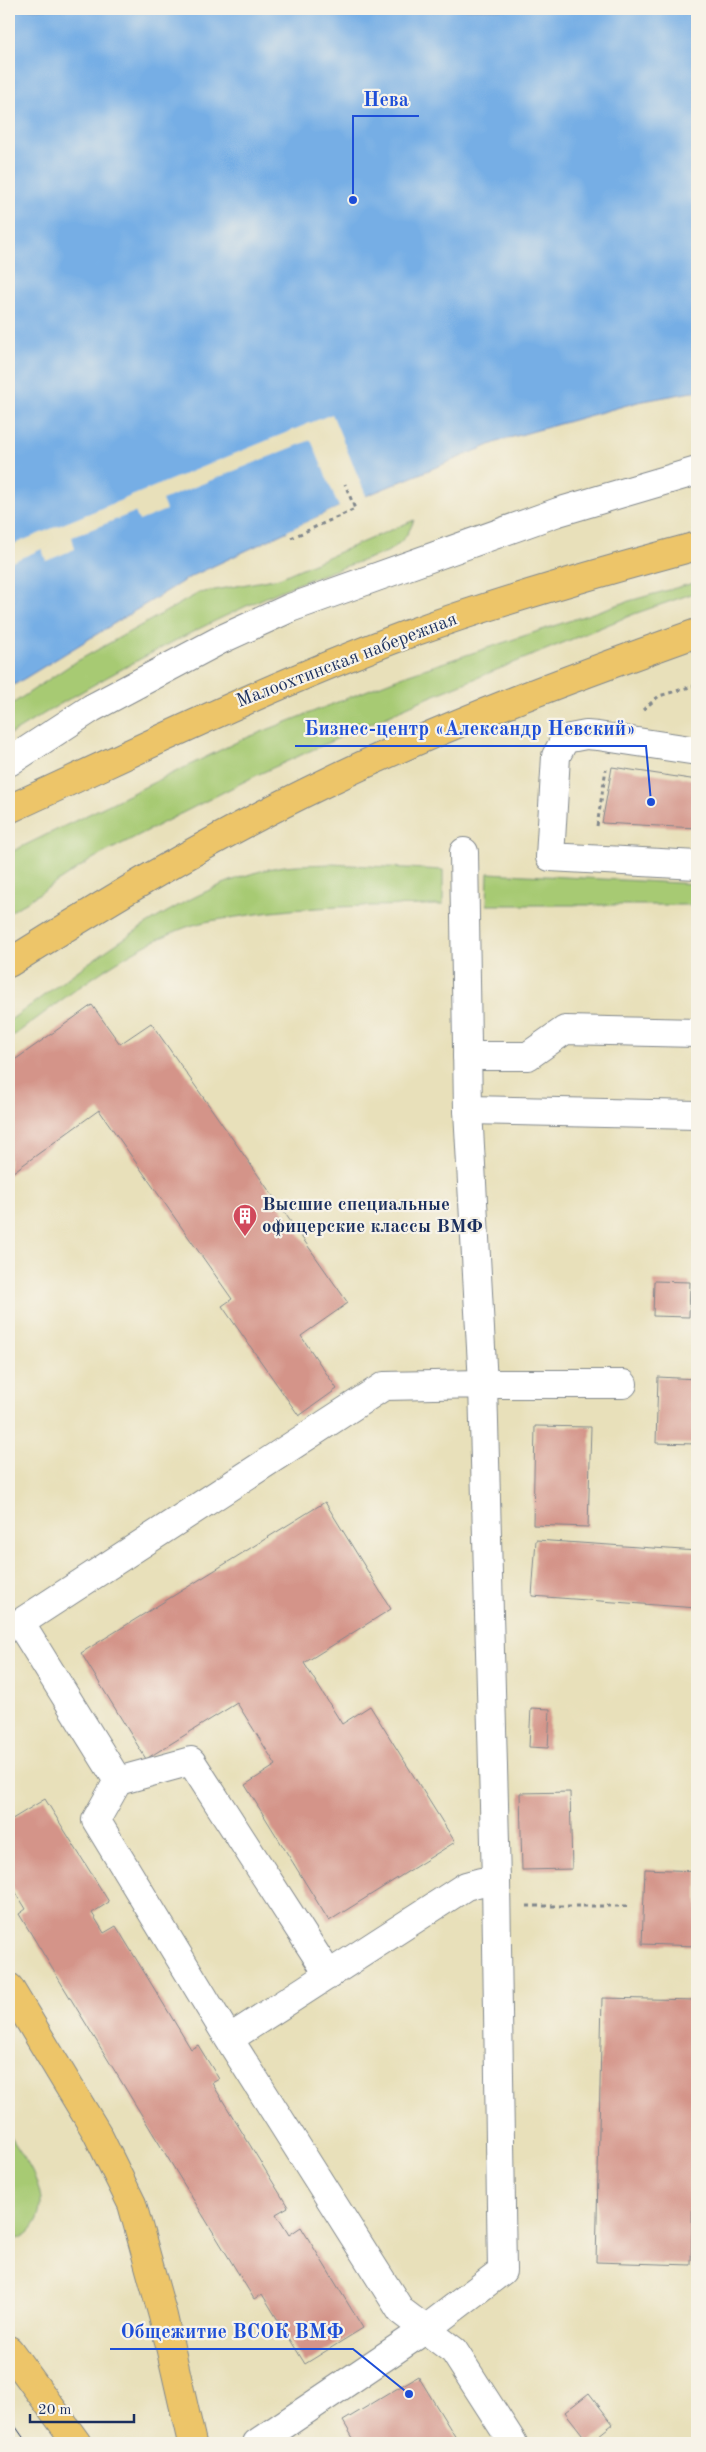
<svg xmlns="http://www.w3.org/2000/svg" width="706" height="2452" font-family="'Old Standard TT',serif">
<style>
.green{fill:#a7ca73;stroke:#617c68}
.water{fill:#76aee5;stroke:#486ea2}
.pier{fill:#e8e0ba}
.building{fill:#d49489}
.lines{fill:none;stroke-linecap:round;stroke-linejoin:round}
.minor-casing{stroke:#82888c;stroke-width:30}
.major-casing{stroke:#82888c;stroke-width:30}
.path{stroke:#82888c;stroke-width:3;stroke-dasharray:4 4;stroke-linecap:butt}
.minor{stroke:#fff;stroke-width:28}
.major{stroke:#edc569;stroke-width:28}
.tram{stroke:#1b2f5e;stroke-width:1}
.labels{text-anchor:middle;dominant-baseline:central;stroke-width:4.5;stroke-linejoin:round;paint-order:stroke}
.street-label{font-size:19px;fill:#1b2f5e;stroke:#f7f3e8}
.poi-label{font-size:19px;font-weight:bold;fill:#1b2f5e;stroke:#f7f3e8;text-anchor:start}
.leader{fill:none;stroke:#1d4ed8;stroke-width:2}
.callout-dot{fill:#1d4ed8;stroke:#f7f3e8;stroke-width:2}
.callout-label{font-size:20px;text-anchor:middle;font-weight:bold;fill:#1d4ed8;stroke:#f7f3e8;stroke-width:4.5;stroke-linejoin:round;paint-order:stroke}
</style>
<rect width="100%" height="100%" fill="#f7f3e8"/>
<filter id="ink" filterUnits="userSpaceOnUse"><feTurbulence type="fractalNoise" baseFrequency=".02" numOctaves="2"/><feDisplacementMap in="SourceGraphic" scale="10" xChannelSelector="R" yChannelSelector="G"/><feConvolveMatrix kernelMatrix="1 2 1 2 8 2 1 2 1" color-interpolation-filters="sRGB"/></filter>
<filter id="wash" filterUnits="userSpaceOnUse"><feTurbulence type="fractalNoise" baseFrequency=".0096" numOctaves="4" result="noise"/><feDisplacementMap in="SourceGraphic" scale="20" xChannelSelector="R" yChannelSelector="G"/><feGaussianBlur stdDeviation="1.12" result="paint"/><feColorMatrix in="noise" values="0 0 0 0 0 0 0 0 0 0 0 0 0 0 0 0 0 1.4 0 .05"/><feComposite in="paint" operator="in"/></filter>
<g filter="url(#wash)">
<rect width="100%" height="100%" fill="#e8e0ba"/>
<g class="green">
<path d="M 414,520 C 408,536 401,543 387,552 C 351,565 315,576 280,591 C 186,632 96,681 9,735 L 9,706 L 72,664 L 199,593 L 279,578 Z"/>
<path d="M 697,582 L 697,592 L 634,614 L 420,701 L 257,775 L 94,858 L 9,913 L 9,853 L 241,740 L 409,674 L 629,601 Z"/>
<path d="M 331,864 L 443,870 L 443,905 C 376,906 310,905 243,916 C 224,919 202,921 184,928 C 120,952 64,999 9,1039 L 9,1021 C 85,966 185,885 278,867 C 295,864 314,865 331,864 Z"/>
<path d="M 488,873 L 697,884 L 697,905 L 487,905 Z"/>
<path d="M 9,2134 C 24,2159 55,2196 34,2226 C 28,2235 20,2239 9,2241 Z"/>
</g>
<path class="water" d="M 9,9 L 697,9 L 697,391 L 638,402 L 502,440 L 339,507 L 190,577 L 9,688 Z"/>
<path class="pier" d="M 332,414 L 367,498 L 288,533 L 287,531 L 339,507 L 311,440 L 162,500 L 166,510 L 139,521 L 135,512 L 72,537 L 75,549 L 46,561 L 42,549 L 9,563 L 9,546 Z"/>
<g id="blocks">
<g class="building">
<path d="M 612,767 L 697,780 L 697,828 L 602,823 Z"/>
<path d="M 92,1005 L 120,1044 L 151,1023 L 348,1303 L 301,1336 L 337,1389 L 299,1416 L 222,1306 L 232,1299 L 99,1110 L 9,1175 L 9,1064 Z"/>
<path d="M 654,1281 L 690,1282 L 689,1317 L 653,1316 Z"/>
<path d="M 658,1377 L 697,1379 L 697,1444 L 656,1443 Z"/>
<path d="M 535,1426 L 591,1427 L 588,1527 L 533,1525 Z"/>
<path d="M 325,1502 L 391,1609 L 304,1663 L 342,1724 L 370,1706 L 455,1842 L 329,1921 L 245,1785 L 276,1765 L 237,1703 L 146,1759 L 81,1653 Z"/>
<path d="M 536,1540 L 697,1551 L 697,1608 L 532,1596 Z"/>
<path d="M 531,1708 L 550,1709 L 548,1748 L 529,1747 Z"/>
<path d="M 570,1792 L 572,1869 L 522,1870 L 520,1793 Z"/>
<path d="M 45,1799 L 109,1902 L 92,1913 L 104,1933 L 116,1926 L 191,2049 L 198,2045 L 219,2079 L 212,2083 L 288,2207 L 276,2214 L 289,2235 L 301,2227 L 363,2328 L 305,2364 L 262,2294 L 254,2299 L 19,1914 L 26,1909 L 9,1881 L 9,1821 Z"/>
<path d="M 645,1869 L 697,1871 L 697,1946 L 642,1944 Z"/>
<path d="M 602,1998 L 697,2000 L 697,2101 L 695,2101 L 691,2265 L 596,2262 Z"/>
<path d="M 418,2376 L 459,2443 L 356,2443 L 343,2421 Z"/>
<path d="M 589,2393 L 613,2424 L 589,2443 L 565,2412 Z"/>
</g>
</g>
</g>
<g filter="url(#ink)">
<use href="#blocks" fill-opacity="0" stroke="#82888c" stroke-width="1"/>
<g class="lines">
<defs>
<g id="minor">
<path d="M 697,751 L 598,736 L 586,735 L 565,739 L 556,756 L 550,857 L 697,865"/>
<path d="M 9,762 L 92,708 L 222,639 L 290,608 L 558,512 L 697,471"/>
<path d="M 464,852 L 468,1110 L 483,1384 L 623,1384"/>
<path d="M 467,1056 L 528,1056 L 565,1030 L 697,1033"/>
<path d="M 468,1110 L 697,1115"/>
<path d="M 118,1781 L 191,1761 L 329,1975"/>
<path d="M 229,2039 L 466,1886 L 481,1882 L 496,1881 L 483,1384 L 384,1386 L 20,1623 L 118,1781 L 96,1820 L 229,2039 L 401,2311 L 454,2351 L 513,2443"/>
<path d="M 257,2443 L 426,2329 L 502,2271 L 496,1881"/>
</g>
<g id="major">
<path d="M 9,809 C 141,749 271,685 408,634 C 502,600 600,572 697,546"/>
<path d="M 9,963 C 111,899 215,836 323,784 C 444,725 571,678 697,633"/>
<path d="M 9,1987 L 97,2133 L 132,2204 L 163,2316 L 192,2443"/>
<path d="M 9,2350 L 77,2443"/>
</g>
</defs>
<use href="#minor" class="minor-casing"/>
<use href="#major" class="major-casing"/>
<g class="path">
<path d="M 291,538 L 355,509 L 345,484"/>
<path d="M 643,710 L 659,696 L 697,685"/>
<path d="M 597,826 L 606,769"/>
<path d="M 527,1906 L 631,1906"/>
</g>
<use href="#minor" class="minor"/>
<use href="#major" class="major"/>
<path class="tram" d="M 9,2417 L 27,2443"/>
</g>
</g>
<defs>
<symbol id="building-pin" viewBox="-11 -11 22 30"><path d="M0 17L-7.5 6A9.5 9.5 0 1 1 7.5 6Z" fill="#d1495b" stroke="#f7f3e8"/><path d="M-4-6H4V6H1V3H-1V6H-4ZM-2.5-4.3h1.7v1.8h-1.7ZM.8-4.3h1.7v1.8H.8ZM-2.5-1h1.7V.8h-1.7ZM.8-1h1.7V.8H.8Z" fill="#fff"/></symbol>
</defs>
<g fill-rule="evenodd">
<use href="#building-pin" x="231" y="1202" width="28" height="38"/>
</g>
<g class="labels">
<g class="street-label">
<text transform="translate(347 661) rotate(-21)">Малоохтинская набережная</text>
</g>
<g class="poi-label">
<text x="262" y="1205">Высшие специальные<tspan x="262" dy="22">офицерские классы ВМФ</tspan></text>
</g>
</g>
<path class="leader" d="M353 200L353 116H419M651 802L646 746H295M409 2394L353 2349H110"/>
<g class="callout-dot">
<circle cx="353" cy="200" r="5"/>
<circle cx="651" cy="802" r="5"/>
<circle cx="409" cy="2394" r="5"/>
</g>
<g class="callout-label">
<text x="386" y="106">Нева</text>
<text x="470" y="735">Бизнес-центр «Александр Невский»</text>
<text x="232" y="2338">Общежитие ВСОК ВМФ</text>
</g>
<rect width="706" height="2452" fill="none" stroke="#f7f3e8" stroke-width="30"/>
<path d="M30 2414v8h104v-8" fill="none" stroke="#1b2f5e" stroke-width="2.5"/>
<text x="38" y="2414" font-size="15" fill="#1b2f5e" stroke="#f7f3e8" stroke-width="4" paint-order="stroke">20 m</text>
</svg>
